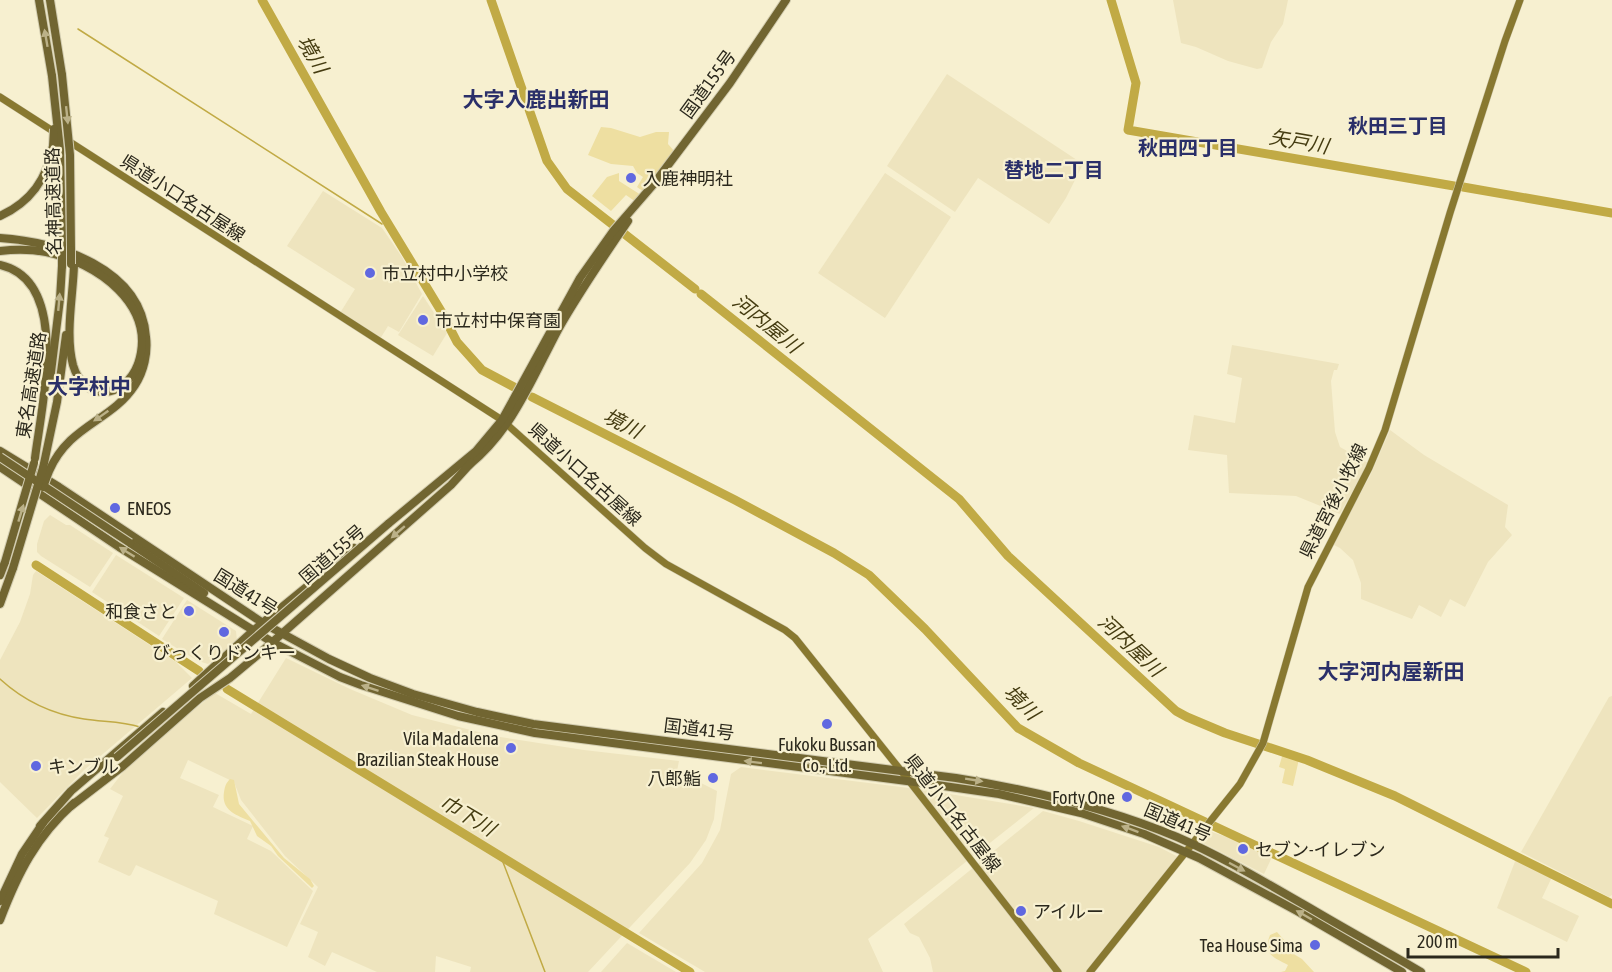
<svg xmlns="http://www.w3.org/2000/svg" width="1612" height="972" font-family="'Asap Condensed','Noto Sans JP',sans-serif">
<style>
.built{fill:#eee4be}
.green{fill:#eedfa1}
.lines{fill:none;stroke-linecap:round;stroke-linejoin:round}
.stream{stroke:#c1aa45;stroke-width:1.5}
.river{stroke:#c1aa45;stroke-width:9}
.major-casing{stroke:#d2ccb0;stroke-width:8}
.highway-casing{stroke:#d2ccb0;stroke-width:10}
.major{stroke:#887830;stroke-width:7}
.highway{stroke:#716531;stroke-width:8}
.highway-bridge-casing{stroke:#d2ccb0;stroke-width:10;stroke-linecap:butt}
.highway-bridge{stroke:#716531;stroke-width:8}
.oneway{fill:#bbb188}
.poi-dot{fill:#6068e0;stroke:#f7f0d0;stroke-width:2}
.labels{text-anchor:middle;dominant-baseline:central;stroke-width:4.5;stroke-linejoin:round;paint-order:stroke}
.street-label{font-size:18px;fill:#2b281c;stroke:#f7f0d0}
.poi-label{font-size:18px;fill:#2b281c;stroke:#f7f0d0;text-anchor:start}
.water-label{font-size:20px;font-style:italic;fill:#453c11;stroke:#f7f0d0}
.neighbourhood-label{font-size:20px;font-weight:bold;fill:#2a2f69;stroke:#f7f0d0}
.quarter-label{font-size:21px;font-weight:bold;fill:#2a2f69;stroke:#f7f0d0}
</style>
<rect width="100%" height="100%" fill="#f7f0d0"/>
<g class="built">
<path d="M 1173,0 L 1288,0 L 1283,24 L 1271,42 L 1262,68 L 1257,69 L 1228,61 L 1196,47 L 1181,43 Z"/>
<path d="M 947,74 L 1083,164 L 1066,198 L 1049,224 L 978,178 L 955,212 L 887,166 Z"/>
<path d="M 885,173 L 951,217 L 885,318 L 818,273 Z"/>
<path d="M 323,191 L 382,228 L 402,257 L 422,294 L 399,332 L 388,326 L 380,339 L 340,313 L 355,289 L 287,246 Z"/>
<path d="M 423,296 L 447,333 L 433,356 L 398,335 Z"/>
<path d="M 1232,345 L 1339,364 L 1337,370 L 1334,370 L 1331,381 L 1335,432 L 1340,447 L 1368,463 L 1340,514 L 1296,496 L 1229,493 L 1227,455 L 1188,450 L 1194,415 L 1235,423 L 1242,378 L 1227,374 Z"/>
<path d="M 1390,430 L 1424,455 L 1508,505 L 1505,527 L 1512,535 L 1488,562 L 1465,607 L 1450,599 L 1441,617 L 1419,605 L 1412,619 L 1361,599 L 1361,583 L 1353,560 L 1340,548 L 1332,544 L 1370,476 Z"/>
<path d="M 50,515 L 66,525 L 70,525 L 113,553 L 90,587 L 41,556 L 37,552 L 37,544 L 44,521 Z"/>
<path d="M 116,555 L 184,598 L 159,636 L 92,592 Z"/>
<path d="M 36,571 L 176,662 L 192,678 L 84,770 L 37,818 L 0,782 L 0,660 L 20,622 L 30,594 L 33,575 Z"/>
<path d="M 187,600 L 236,631 L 237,641 L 208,664 L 198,661 L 162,639 Z"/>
<path d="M 286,658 L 350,689 L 412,715 L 494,736 L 584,750 L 679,761 L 677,771 L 717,791 L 714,819 L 706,840 L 690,863 L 588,972 L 470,972 L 471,967 L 436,956 L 435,972 L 377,972 L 332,952 L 325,966 L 308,957 L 318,932 L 300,924 L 318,887 L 285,856 L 241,800 L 234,782 L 188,760 L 180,778 L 219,795 L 213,807 L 253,826 L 247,839 L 271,851 L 313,891 L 287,947 L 214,914 L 218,901 L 136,865 L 131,875 L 129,876 L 98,862 L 109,838 L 104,836 L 123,796 L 110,789 L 134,758 L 215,693 L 251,714 Z"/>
<path d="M 1612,696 L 1612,895 L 1609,897 L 1521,852 L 1609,697 Z"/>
<path d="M 741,767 L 925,790 L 1034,808 L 868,939 L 883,972 L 705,972 L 639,933 L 702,863 L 720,830 L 731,774 Z"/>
<path d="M 1043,811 L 1079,821 L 1159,847 L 1180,858 L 1088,972 L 933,972 L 930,958 L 919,937 L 910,933 L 904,924 Z"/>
<path d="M 1212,832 L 1239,841 L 1272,857 L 1264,874 L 1203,843 Z"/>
<path d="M 1516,859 L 1552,877 L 1542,898 L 1579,916 L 1567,942 L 1497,908 Z"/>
<path d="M 627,943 L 676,972 L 601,972 Z"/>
</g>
<g class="green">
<path d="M 601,127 L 611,128 L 640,137 L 656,132 L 669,132 L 668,144 L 675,152 L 644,192 L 637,187 L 643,177 L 637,173 L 633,166 L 611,164 L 588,155 Z"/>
<path d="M 619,173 L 619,181 L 641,195 L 636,202 L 626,195 L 611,211 L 592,196 L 607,177 Z"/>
<path d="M 1283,753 L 1299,759 L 1293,786 L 1282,783 L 1285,769 L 1279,767 Z"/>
<path d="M 230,779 L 234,780 L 239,804 L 284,858 L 310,879 L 314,886 L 312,888 L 278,856 L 271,846 L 257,836 L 250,821 C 236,815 221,810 224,792 C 225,786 226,783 230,779 Z"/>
<path d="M 1277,932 L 1285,941 L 1292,953 L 1302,959 L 1314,972 L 1281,972 L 1285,971 L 1288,965 C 1274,957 1262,955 1270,935 Z"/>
</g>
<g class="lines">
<g class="stream">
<path d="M 78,29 L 382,224"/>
<path d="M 0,679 C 24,701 51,714 84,719 C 103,722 122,721 140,727"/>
<path d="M 501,857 L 545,972"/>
</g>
<g class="river">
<path d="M 262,0 L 381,212 L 441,311 L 457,342 L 482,370 L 514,387"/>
<path d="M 491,0 L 547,161 L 567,189 L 695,289"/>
<path d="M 1111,0 L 1136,83 L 1128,130 L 1454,186"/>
<path d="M 1463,187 L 1612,213"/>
<path d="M 701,294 L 959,499 L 1008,556 L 1176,711 L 1187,717 L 1225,733 L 1307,760 L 1395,796 L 1612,904"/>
<path d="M 532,397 L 735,500 L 834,553 L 869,575 L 925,629 L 1018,728 L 1079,763 L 1526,972"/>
<path d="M 36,565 L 199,671"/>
<path d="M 227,689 L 690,972"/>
</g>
<defs>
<g id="major">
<path d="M 0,97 L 502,420 L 645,548 L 666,564 L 785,630 L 795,638 L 910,782 L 1058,972"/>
<path d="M 1090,972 L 1240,784 L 1263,743 L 1308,587 L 1369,468 L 1385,430 L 1450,213 L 1505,41 L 1520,0"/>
</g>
<g id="highway">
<path d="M 39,0 L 52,76"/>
<path d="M 50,0 L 62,75"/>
<path d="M 60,150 L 62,246"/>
<path d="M 70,155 L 71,250"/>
<path d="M 0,216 C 31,202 47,179 53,146"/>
<path d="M 0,238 C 58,242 141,268 146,337 C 148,353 144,371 135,385 C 111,422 70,424 49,471"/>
<path d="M 0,251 C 15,249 30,249 46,252 C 96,262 158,305 138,364 C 125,399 84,403 73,365 C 65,334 73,297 74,265"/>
<path d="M 0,265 C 72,281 41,408 35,458"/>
<path d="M 50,380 L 60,299 L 62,266"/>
<path d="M 0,451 L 59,487 L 263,623 L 329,659 L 370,678 L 413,694 L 477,712 L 533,724 L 956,778 C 1032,790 1105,807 1177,837 C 1223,857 1266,883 1310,908 C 1347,930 1384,950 1421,972"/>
<path d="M 469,465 C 513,430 533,376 559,328 C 580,291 604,256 628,221"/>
<path d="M 0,467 L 119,547 L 272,642 L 340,677 L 361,685 L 458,716 L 535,733 L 930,784 L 999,794 L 1081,813 L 1144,834 L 1199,858 L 1297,911 L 1402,972"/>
<path d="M 43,468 L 57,402 L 66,335"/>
<path d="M 388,524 L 476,451 L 502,420 L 580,278 L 614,230 L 653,185 L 730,83 L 786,0"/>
<path d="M 130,543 L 204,593"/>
<path d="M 0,575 L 5,562"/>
<path d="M 0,604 L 13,568"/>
<path d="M 193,686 L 254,630 L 354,548"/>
<path d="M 71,806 L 123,766 L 200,698 L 230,678 L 260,653 L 451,485 L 471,463"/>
<path d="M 40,826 L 71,791 L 163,712"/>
<path d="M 0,901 L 22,854 L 43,823"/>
<path d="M 0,920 C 18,873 36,837 74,803"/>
</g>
</defs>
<use href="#major" class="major-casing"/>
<use href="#highway" class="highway-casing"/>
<use href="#major" class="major"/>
<use href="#highway" class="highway"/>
<defs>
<g id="highway-bridge">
<path d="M 62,75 L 70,155"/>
<path d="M 52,76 L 60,150"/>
<path d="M 53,146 L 54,129"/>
<path d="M 71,264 L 71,250"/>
<path d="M 62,266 L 62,246"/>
<path d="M 0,457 L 130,543"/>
<path d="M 43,487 L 49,471"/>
<path d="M 5,562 L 34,463"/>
<path d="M 13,568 L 43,468"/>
<path d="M 117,757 L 388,524"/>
</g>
</defs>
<use href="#highway-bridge" class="highway-bridge-casing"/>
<use href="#highway-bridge" class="highway-bridge"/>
</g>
<defs><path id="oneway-solid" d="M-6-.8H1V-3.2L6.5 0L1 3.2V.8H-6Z" transform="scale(1.5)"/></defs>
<g class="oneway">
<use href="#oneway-solid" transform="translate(46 38) rotate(-100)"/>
<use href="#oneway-solid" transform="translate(67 115) rotate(84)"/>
<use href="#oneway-solid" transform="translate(59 302) rotate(-85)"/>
<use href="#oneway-solid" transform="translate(101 416) rotate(145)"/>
<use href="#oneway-solid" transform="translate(21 513) rotate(-73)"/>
<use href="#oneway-solid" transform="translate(398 532) rotate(139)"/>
<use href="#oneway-solid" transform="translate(127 552) rotate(-148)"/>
<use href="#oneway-solid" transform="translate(370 688) rotate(-162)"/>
<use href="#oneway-solid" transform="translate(753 762) rotate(-173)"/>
<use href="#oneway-solid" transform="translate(974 780) rotate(9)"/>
<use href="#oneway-solid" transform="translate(1130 829) rotate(-160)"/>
<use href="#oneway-solid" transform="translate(1237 867) rotate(28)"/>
<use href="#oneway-solid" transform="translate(1304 915) rotate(-150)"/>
</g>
<g class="poi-dot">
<circle cx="631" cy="178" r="6"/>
<circle cx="370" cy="273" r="6"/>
<circle cx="423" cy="320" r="6"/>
<circle cx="115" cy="508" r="6"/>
<circle cx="189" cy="611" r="6"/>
<circle cx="224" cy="632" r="6"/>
<circle cx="827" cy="724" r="6"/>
<circle cx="511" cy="748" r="6"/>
<circle cx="36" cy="766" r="6"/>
<circle cx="713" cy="778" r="6"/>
<circle cx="1127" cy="797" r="6"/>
<circle cx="1243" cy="849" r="6"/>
<circle cx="1021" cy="911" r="6"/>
<circle cx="1315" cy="945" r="6"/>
</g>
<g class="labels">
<g class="street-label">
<text transform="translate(708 84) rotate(-54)">国道155号</text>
<text transform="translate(183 198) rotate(33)">県道小口名古屋線</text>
<text transform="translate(53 201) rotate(-91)">名神高速道路</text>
<text transform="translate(31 385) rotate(-81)">東名高速道路</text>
<text transform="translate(585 474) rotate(42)">県道小口名古屋線</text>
<text transform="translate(1333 501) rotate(-63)">県道宮後小牧線</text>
<text transform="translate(332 554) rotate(-41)">国道155号</text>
<text transform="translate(246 592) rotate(32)">国道41号</text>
<text transform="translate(699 729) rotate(7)">国道41号</text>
<text transform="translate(953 813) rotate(52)">県道小口名古屋線</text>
<text transform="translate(1178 822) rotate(23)">国道41号</text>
</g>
<g class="poi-label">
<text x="643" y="178">入鹿神明社</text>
<text x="382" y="273">市立村中小学校</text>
<text x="435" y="320">市立村中保育園</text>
<text x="127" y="508">ENEOS</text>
<text x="177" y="611" text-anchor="end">和食さと</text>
<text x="224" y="652" text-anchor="middle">びっくりドンキー</text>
<text x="499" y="738" text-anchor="end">Vila Madalena<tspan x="499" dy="21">Brazilian Steak House</tspan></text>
<text x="827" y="744" text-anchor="middle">Fukoku Bussan<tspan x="827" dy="21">Co., Ltd.</tspan></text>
<text x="48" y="766">キンブル</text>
<text x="701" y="778" text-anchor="end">八郎鮨</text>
<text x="1115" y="797" text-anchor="end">Forty One</text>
<text x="1255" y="849">セブン-イレブン</text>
<text x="1033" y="911">アイルー</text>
<text x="1303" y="945" text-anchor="end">Tea House Sima</text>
</g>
<g class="water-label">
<text transform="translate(313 54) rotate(60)">境川</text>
<text transform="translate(1299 141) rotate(10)">矢戸川</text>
<text transform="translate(767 323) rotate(39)">河内屋川</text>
<text transform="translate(623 423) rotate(27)">境川</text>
<text transform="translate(1131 645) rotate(43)">河内屋川</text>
<text transform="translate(1022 702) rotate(45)">境川</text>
<text transform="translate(468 815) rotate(31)">巾下川</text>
</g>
<g class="neighbourhood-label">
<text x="1398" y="125">秋田三丁目</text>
<text x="1188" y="147">秋田四丁目</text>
<text x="1054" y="169">替地二丁目</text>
</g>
<g class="quarter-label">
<text x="536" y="99">大字入鹿出新田</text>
<text x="89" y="386">大字村中</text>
<text x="1391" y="671">大字河内屋新田</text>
</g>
</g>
<path d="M1408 948v9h150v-9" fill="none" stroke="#2b281c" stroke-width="3"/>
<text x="1417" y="948" font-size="18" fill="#2b281c" stroke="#f7f0d0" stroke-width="4.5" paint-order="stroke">200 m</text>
</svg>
